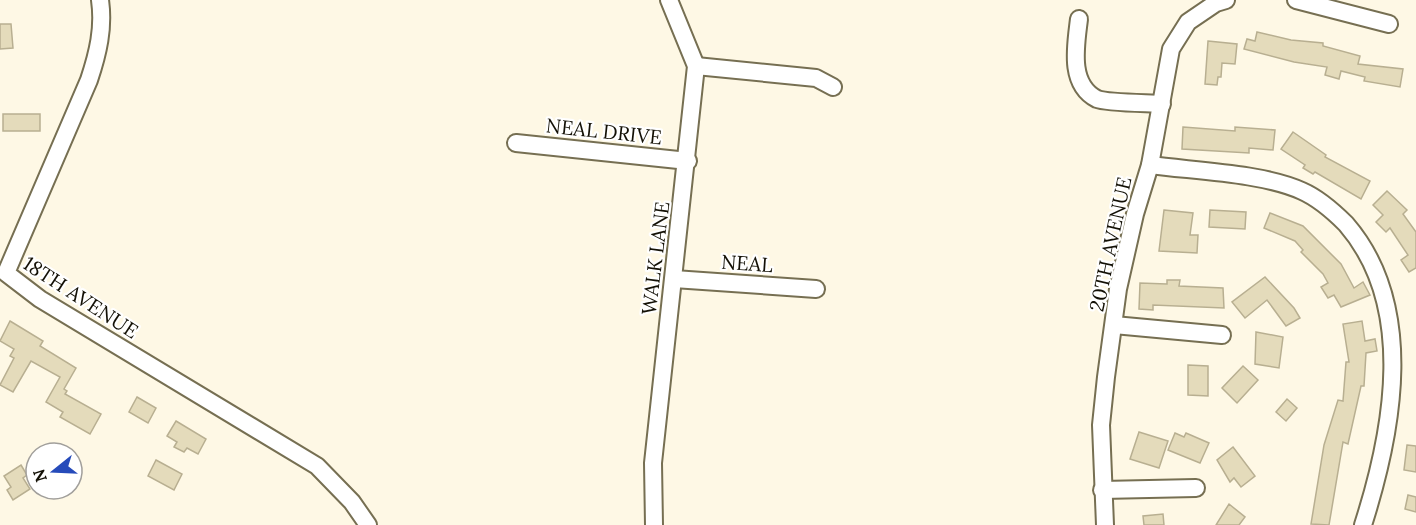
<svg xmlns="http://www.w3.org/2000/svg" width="1416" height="525" font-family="Lora,serif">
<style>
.building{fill:#e4dbbb;stroke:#b8af91;stroke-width:1.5}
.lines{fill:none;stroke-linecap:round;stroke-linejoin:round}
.minor-casing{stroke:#766f52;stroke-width:20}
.minor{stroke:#fff;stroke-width:16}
.labels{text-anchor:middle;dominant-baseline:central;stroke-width:4.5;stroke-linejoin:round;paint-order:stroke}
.street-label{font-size:20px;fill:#131005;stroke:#fff}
</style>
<rect width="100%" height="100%" fill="#fef8e5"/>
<g class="building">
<path d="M 0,24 L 11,24 L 13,48 L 0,49 Z"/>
<path d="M 1257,32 L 1291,40 L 1323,43 L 1323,46 L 1360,56 L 1358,64 L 1403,69 L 1400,87 L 1364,81 L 1365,77 L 1341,71 L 1339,79 L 1325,75 L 1327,67 L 1294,62 L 1244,49 L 1247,39 L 1255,41 Z"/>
<path d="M 1208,41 L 1237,44 L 1235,64 L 1222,63 L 1221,77 L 1218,77 L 1217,85 L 1205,84 Z"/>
<rect x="3" y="114" width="37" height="17"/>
<path d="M 1183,127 L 1235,131 L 1235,127 L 1275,130 L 1273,150 L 1249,148 L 1249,153 L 1182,149 Z"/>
<path d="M 1293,132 L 1326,155 L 1325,157 L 1370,181 L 1361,199 L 1315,172 L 1313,174 L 1303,168 L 1305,165 L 1281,149 Z"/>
<path d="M 1387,191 L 1407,210 L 1403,214 L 1416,232 L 1416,268 L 1409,272 L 1401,260 L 1408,255 L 1390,228 L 1386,232 L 1376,222 L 1383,215 L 1373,205 Z"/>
<path d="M 1164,210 L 1193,213 L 1190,235 L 1198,235 L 1197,253 L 1159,251 Z"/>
<path d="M 1210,210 L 1246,212 L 1245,229 L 1209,227 Z"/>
<path d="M 1270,213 L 1303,226 L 1341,264 L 1354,288 L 1363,282 L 1370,295 L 1341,307 L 1334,295 L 1328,298 L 1321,287 L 1328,283 L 1323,274 L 1301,252 L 1303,250 L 1295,241 L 1264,228 Z"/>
<path d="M 1265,277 L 1294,308 L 1300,318 L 1286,326 L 1267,300 L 1245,318 L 1232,302 Z"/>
<path d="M 1167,280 L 1180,280 L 1179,286 L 1223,288 L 1224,308 L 1153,305 L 1153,310 L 1139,309 L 1140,283 L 1167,284 Z"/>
<path d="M 10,321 L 43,341 L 40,346 L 76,368 L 64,389 L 67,391 L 65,394 L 101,414 L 90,434 L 60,417 L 63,412 L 46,402 L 60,377 L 31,361 L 13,392 L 0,385 L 14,358 L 10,356 L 14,349 L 0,341 Z"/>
<path d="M 1362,321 L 1365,341 L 1375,339 L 1377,351 L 1366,353 L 1364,386 L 1361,386 L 1348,444 L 1343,442 L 1329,525 L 1311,524 L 1324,445 L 1338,400 L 1343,401 L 1346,362 L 1349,362 L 1343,324 Z"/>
<path d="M 1256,332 L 1283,337 L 1279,368 L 1255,364 Z"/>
<path d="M 1188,365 L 1208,366 L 1208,396 L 1188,395 Z"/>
<path d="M 1243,366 L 1258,380 L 1237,403 L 1222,388 Z"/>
<path d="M 137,397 L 156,408 L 148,423 L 129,412 Z"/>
<path d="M 1287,399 L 1297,408 L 1286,421 L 1276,412 Z"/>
<path d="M 176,421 L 206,439 L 198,454 L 187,448 L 184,452 L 174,447 L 177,442 L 167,436 Z"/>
<path d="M 1139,432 L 1168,441 L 1159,468 L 1130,459 Z"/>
<path d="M 1175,433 L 1184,437 L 1186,433 L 1209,443 L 1200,463 L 1168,450 Z"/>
<path d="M 1407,445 L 1416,446 L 1416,472 L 1404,470 Z"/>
<path d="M 1233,447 L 1255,476 L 1241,487 L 1234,478 L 1230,482 L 1217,460 Z"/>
<path d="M 156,460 L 182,474 L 174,490 L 148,476 Z"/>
<path d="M 21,465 L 27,475 L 23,478 L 30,489 L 13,500 L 7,490 L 11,487 L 4,476 Z"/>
<path d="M 1408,495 L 1416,497 L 1416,512 L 1405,509 Z"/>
<path d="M 1229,504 L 1245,517 L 1239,525 L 1216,525 Z"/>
<path d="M 1163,514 L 1164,525 L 1144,525 L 1143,516 Z"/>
</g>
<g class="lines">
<defs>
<g id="minor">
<path d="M 100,0 C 104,28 98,53 89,80 L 6,273 L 40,299 L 317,466 L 352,502 L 368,525"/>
<path d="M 1296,0 L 1389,24"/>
<path d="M 1079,19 C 1076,45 1068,84 1097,99 C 1107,103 1149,103 1162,104"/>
<path d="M 696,66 L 816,78 L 833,87"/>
<path d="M 516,143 L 688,161"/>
<path d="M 1150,165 C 1194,171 1263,173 1302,191 C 1318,198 1334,212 1346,224 C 1416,305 1394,428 1363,525"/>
<path d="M 674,279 L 816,289"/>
<path d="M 1114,325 L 1222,335"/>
<path d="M 1102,490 L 1196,488"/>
<path d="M 654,525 L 653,463 L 696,66 L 669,0"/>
<path d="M 1105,525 L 1101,425 L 1106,377 L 1118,289 L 1135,214 L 1150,165 L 1171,49 L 1188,22 L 1216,3 L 1226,0"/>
</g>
</defs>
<use href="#minor" class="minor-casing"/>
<use href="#minor" class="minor"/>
</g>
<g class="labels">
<g class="street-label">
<text transform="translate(604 131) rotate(6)">NEAL DRIVE</text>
<text transform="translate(1110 244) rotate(-78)">20TH AVENUE</text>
<text transform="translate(655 258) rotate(-83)">WALK LANE</text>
<text transform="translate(747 263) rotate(4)">NEAL</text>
<text transform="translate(81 297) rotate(33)">18TH AVENUE</text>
</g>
</g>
<g transform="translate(54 471) rotate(252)"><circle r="28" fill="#ffffff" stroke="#a19f9b" stroke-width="1.5"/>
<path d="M0-4.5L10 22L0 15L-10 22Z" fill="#264bba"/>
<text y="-9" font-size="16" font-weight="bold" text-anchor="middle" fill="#131005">N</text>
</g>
</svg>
